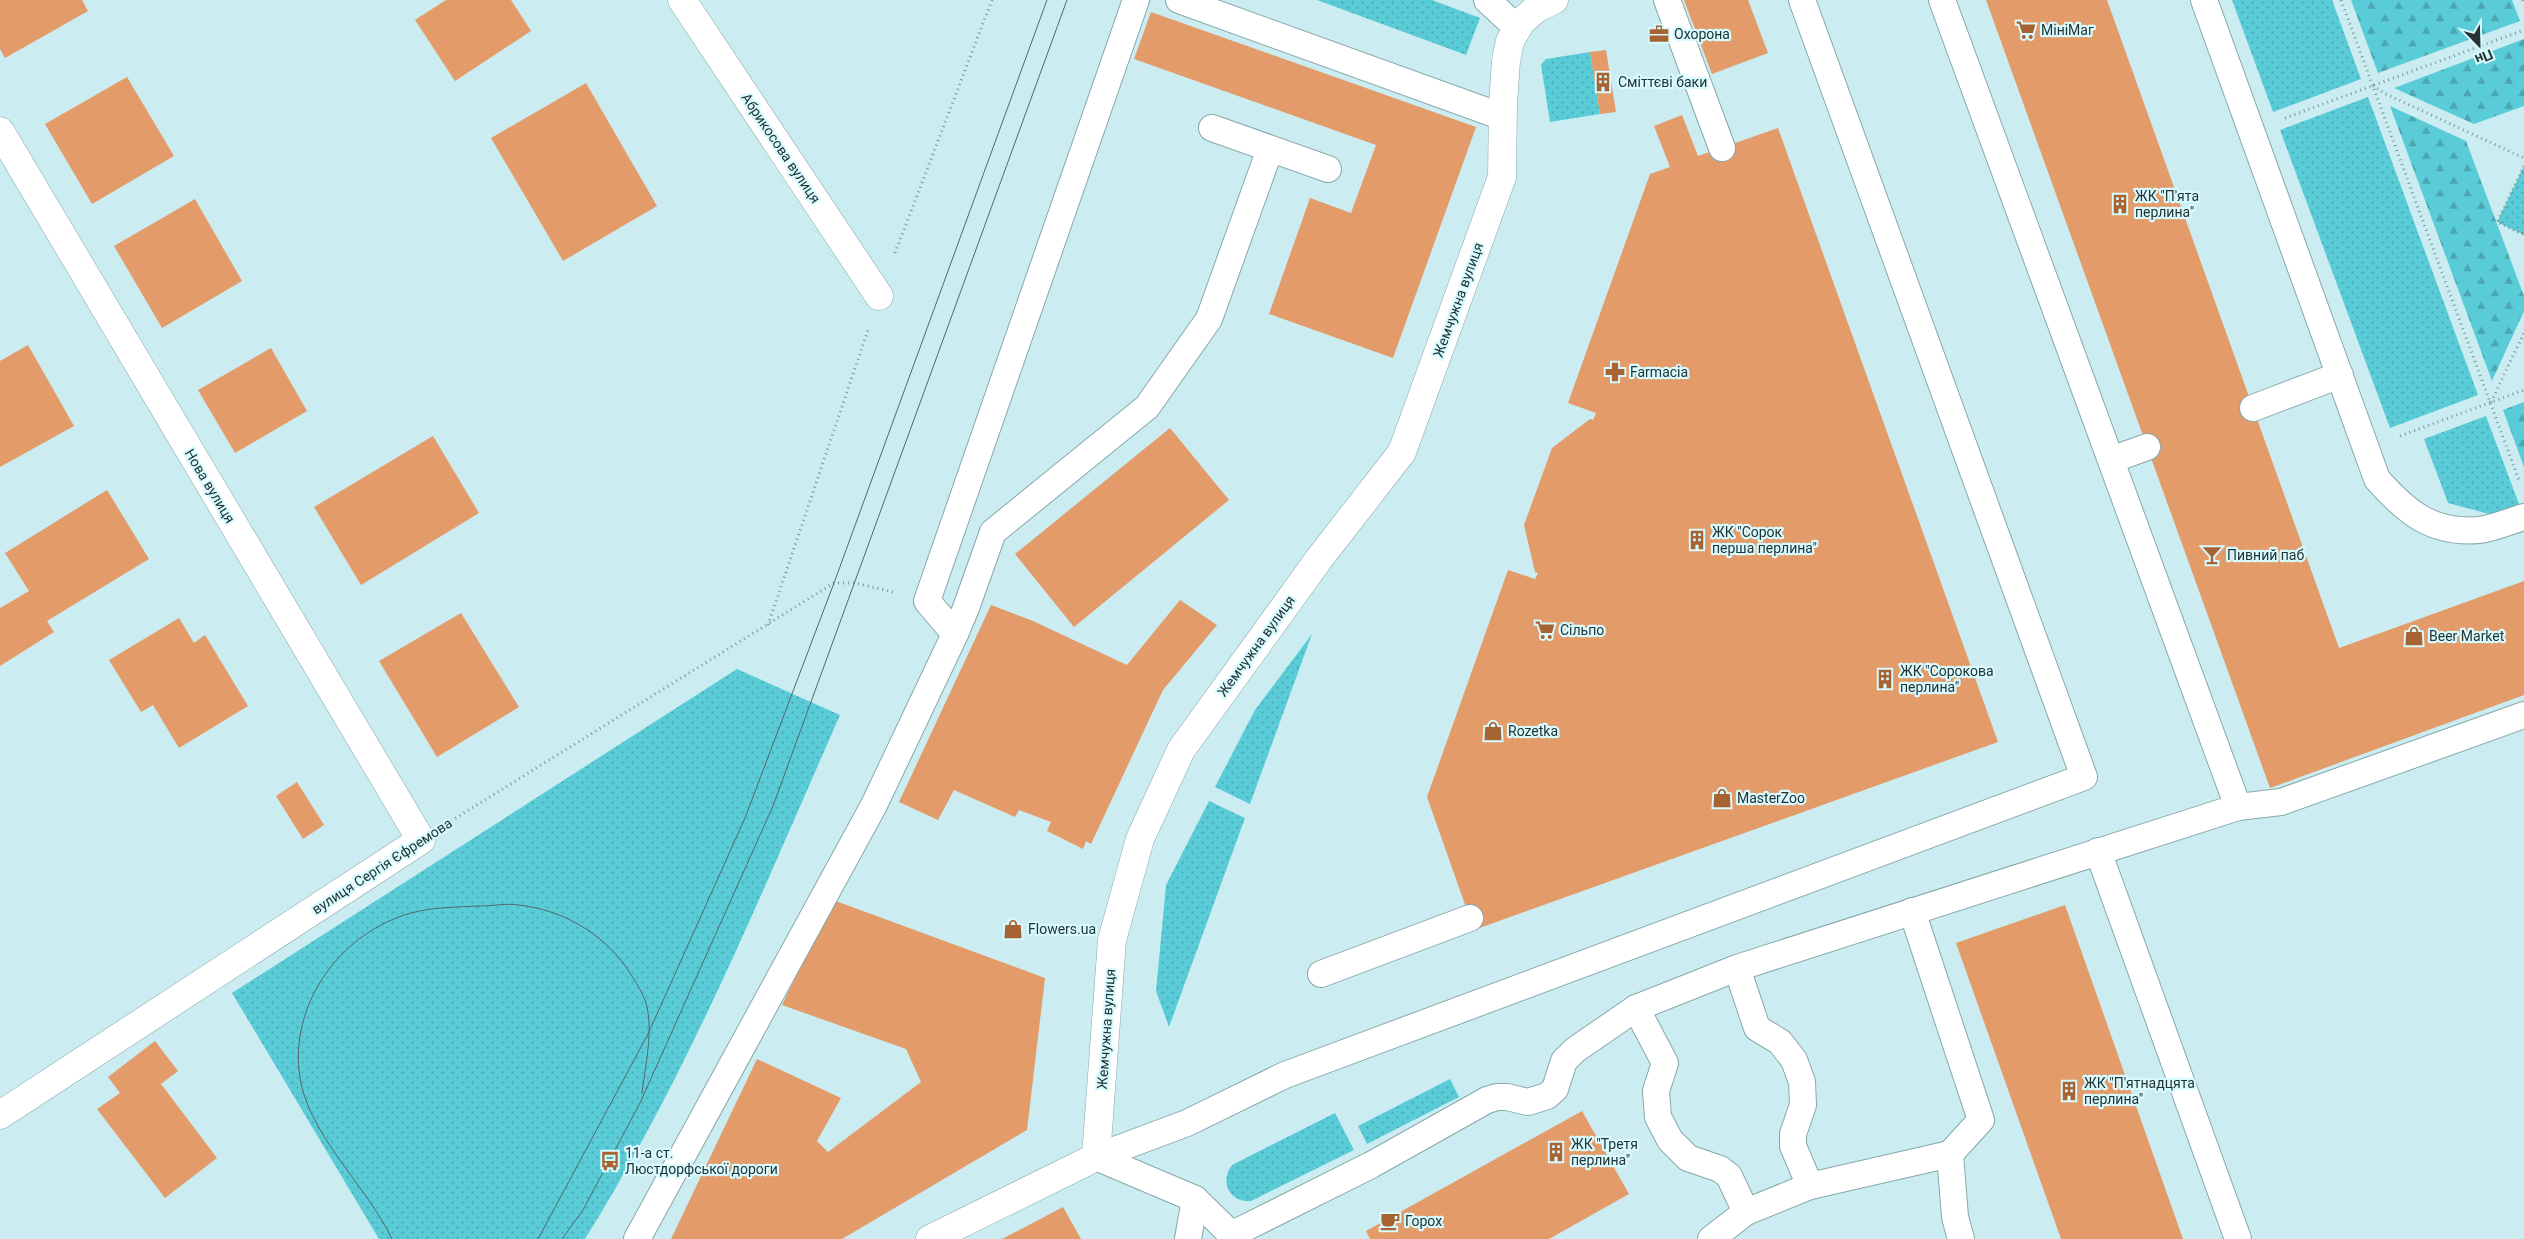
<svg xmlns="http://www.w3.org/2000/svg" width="2524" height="1239" font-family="Roboto,sans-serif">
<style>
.grass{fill:url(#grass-dots)}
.forest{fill:url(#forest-firs)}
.building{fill:#e39b69}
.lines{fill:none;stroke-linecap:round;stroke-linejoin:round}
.service-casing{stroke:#87a8ab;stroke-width:28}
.minor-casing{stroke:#87a8ab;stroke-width:29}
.path{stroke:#7c9597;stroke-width:3;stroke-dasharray:1 4;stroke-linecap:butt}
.service{stroke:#fff;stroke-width:26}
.minor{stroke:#fff;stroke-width:28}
.tram{stroke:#54686a;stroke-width:1}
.labels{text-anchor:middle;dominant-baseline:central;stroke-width:4.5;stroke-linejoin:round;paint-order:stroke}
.poi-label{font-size:14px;fill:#253334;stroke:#d8fbff;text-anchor:start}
.street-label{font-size:14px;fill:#253334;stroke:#d8fbff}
</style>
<defs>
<pattern id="grass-dots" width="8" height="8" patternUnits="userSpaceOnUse" patternTransform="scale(1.25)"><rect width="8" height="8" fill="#5accd8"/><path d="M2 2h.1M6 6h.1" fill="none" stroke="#4aa6b0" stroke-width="1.8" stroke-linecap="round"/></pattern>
<pattern id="forest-firs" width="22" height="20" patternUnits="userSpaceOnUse" patternTransform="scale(1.25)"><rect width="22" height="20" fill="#5accd8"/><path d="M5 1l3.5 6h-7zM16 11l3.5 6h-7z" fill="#4aa6b0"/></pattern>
</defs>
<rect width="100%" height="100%" fill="#cbedf1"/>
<g class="grass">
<path d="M 1317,0 L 1432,0 L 1480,18 L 1466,55 Z"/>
<path d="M 2232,0 L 2332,0 L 2361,79 L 2273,112 Z"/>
<path d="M 1590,52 L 1600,114 L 1550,122 L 1541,65 L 1546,59 Z"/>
<path d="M 2368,97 L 2478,395 L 2390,428 L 2280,130 Z"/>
<path d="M 2524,166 L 2524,235 L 2497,222 Z"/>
<path d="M 2486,416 L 2519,504 L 2493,515 L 2448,503 L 2424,439 Z"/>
<path d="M 1312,634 L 1250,804 L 1215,787 L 1255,710 Z"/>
<path d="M 737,669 L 840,715 C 762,892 688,1074 585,1239 L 379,1239 L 232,993 Z"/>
<path d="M 1209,801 L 1245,818 L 1169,1027 L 1156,991 L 1166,885 Z"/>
<path d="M 1450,1079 L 1459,1097 L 1367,1144 L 1358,1126 Z"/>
<path d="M 1335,1113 L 1354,1150 L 1251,1201 C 1230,1203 1219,1182 1232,1165 Z"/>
</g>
<g class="forest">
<path d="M 2351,0 L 2512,0 L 2520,21 L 2378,73 Z"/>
<path d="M 2524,39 L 2524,106 L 2474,124 L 2394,88 Z"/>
<path d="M 2390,106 L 2466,141 L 2524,296 L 2524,311 L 2492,381 Z"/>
<path d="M 2524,402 L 2524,467 L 2503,410 Z"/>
</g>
<g class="building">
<path d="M 0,0 L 82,0 L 88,11 L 5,58 L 0,49 Z"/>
<path d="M 446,0 L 511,0 L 531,31 L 455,81 L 415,20 Z"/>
<path d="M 1684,0 L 1748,0 L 1768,53 L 1712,74 Z"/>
<path d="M 1986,0 L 2107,0 L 2339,648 L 2524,581 L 2524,695 L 2270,788 Z"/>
<path d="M 1151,12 L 1476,127 L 1393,358 L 1269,314 L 1310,198 L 1351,213 L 1376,145 L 1134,59 Z"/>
<path d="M 1663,24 L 1669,38 L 1655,43 L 1650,29 Z"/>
<path d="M 1606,50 L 1616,112 L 1600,114 L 1590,52 Z"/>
<path d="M 127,77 L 174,156 L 92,204 L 45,124 Z"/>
<path d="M 586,83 L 657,206 L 563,261 L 491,138 Z"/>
<path d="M 1682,115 L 1698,156 L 1778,128 L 1998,742 L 1474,930 L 1427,797 L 1508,570 L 1535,579 L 1538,573 L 1535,572 L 1524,525 L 1552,448 L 1590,419 L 1593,420 L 1596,413 L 1568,403 L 1650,174 L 1670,167 L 1654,126 Z"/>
<path d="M 195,199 L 242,281 L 162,328 L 114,246 Z"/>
<path d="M 28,345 L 74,426 L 0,467 L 0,361 Z"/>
<path d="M 271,348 L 307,411 L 235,453 L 198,390 Z"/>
<path d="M 1170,428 L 1229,500 L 1074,627 L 1015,554 Z"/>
<path d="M 433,436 L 479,513 L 361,585 L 314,507 Z"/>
<path d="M 107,490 L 149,559 L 47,621 L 54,632 L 0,666 L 0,608 L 29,591 L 5,553 Z"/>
<path d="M 1180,600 L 1217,625 L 1163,690 L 1091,844 L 1086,841 L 1083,849 L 1047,831 L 1051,822 L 1019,810 L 1015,817 L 954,790 L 938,820 L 899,802 L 991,605 L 1033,621 L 1127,665 Z"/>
<path d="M 461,613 L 519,707 L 437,757 L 379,661 Z"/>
<path d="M 179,618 L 194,643 L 205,635 L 248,706 L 179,748 L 153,705 L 141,712 L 109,660 Z"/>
<path d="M 297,782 L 324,825 L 303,839 L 276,796 Z"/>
<path d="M 833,900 L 1045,978 L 1027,1130 L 842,1239 L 671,1239 L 757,1059 L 841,1098 L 817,1141 L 828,1152 L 921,1082 L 906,1049 L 782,1005 Z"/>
<path d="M 2065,905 L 2183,1239 L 2061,1239 L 1956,943 Z"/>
<path d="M 155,1041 L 178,1071 L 161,1084 L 217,1158 L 165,1198 L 97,1109 L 120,1093 L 108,1077 Z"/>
<path d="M 1582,1111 L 1629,1194 L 1549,1239 L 1370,1239 L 1366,1231 Z"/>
<path d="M 1063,1207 L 1081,1239 L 1002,1239 Z"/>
</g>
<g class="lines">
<defs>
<g id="service">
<path d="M 1179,0 L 1503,117"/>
<path d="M 1487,0 L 1517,28"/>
<path d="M 1667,0 L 1722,148"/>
<path d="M 1942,0 L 2238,807"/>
<path d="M 2204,0 L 2377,479 C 2406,512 2432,534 2479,530 C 2494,528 2510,521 2524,517"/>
<path d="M 1212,128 L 1328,169"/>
<path d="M 2253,408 L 2340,375"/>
<path d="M 2111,460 L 2147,447"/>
<path d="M 955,634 L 966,608 L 993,532 L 1147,407 L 1209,319 L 1270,149"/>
<path d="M 2098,851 L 2238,1239"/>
<path d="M 1912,911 L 1981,1120 L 1950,1154"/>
<path d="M 1737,968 L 1757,1028 L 1780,1042 L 1794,1060 L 1802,1082 L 1803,1105 L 1793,1134 L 1793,1146 L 1810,1186 L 1950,1154 L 1955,1217 L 1961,1239"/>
<path d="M 1321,974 L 1470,918"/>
<path d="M 1636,1008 L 1665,1063 L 1656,1091 L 1658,1117 L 1670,1140 L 1688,1158 L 1720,1169 L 1729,1176 L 1746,1212 L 1711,1239"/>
<path d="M 1096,1157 L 1187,1123 L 1285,1075 L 2084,777 L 1802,0"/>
<path d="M 1096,1157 L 1195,1199 L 1236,1239"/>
<path d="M 1746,1212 L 1810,1186"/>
<path d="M 1233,1234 L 1371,1165 L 1487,1100 L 1497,1097 L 1507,1097 L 1528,1102 L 1547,1096 L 1555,1089 L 1564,1061 L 1575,1050 L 1636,1008 L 1737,968 L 2238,807 L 2281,802 L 2524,715"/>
<path d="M 637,1239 L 874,805 L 955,634 L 927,601 L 1136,0"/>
<path d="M 1188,1239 L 1195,1199"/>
</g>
<g id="minor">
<path d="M 682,0 L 879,296"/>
<path d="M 0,131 L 421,840 L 0,1115"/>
<path d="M 930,1239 L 1096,1157 L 1112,940 L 1140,839 L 1181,750 L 1319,559 L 1402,452 L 1502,177 L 1503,104 L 1506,61 L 1510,41 L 1521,22 L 1537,8 L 1554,0"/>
</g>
</defs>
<use href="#service" class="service-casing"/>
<use href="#minor" class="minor-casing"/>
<g class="path">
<path d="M 2341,0 L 2520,483"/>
<path d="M 2523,0 L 2524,3"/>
<path d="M 2373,86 L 2386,94 L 2524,158"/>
<path d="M 2285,118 L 2524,30"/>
<path d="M 2524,166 L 2497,222 L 2524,235"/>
<path d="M 895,253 L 992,0"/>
<path d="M 2491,402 L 2524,333"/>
<path d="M 2400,436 L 2524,390"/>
<path d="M 768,625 L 868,330"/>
<path d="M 451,821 L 834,583 L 855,583 L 893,592"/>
</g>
<use href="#service" class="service"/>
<use href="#minor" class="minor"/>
<g class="tram">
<path d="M 392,1239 C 366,1184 305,1132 299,1071 C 292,999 343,932 411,913 C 434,907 457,907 480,906 C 493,906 507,903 519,905 C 562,910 601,932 626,967 C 635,981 646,996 648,1012 C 652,1038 645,1067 642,1093"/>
<path d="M 538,1239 L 648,1034 L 745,818 L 834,583 L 1047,0"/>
<path d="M 562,1239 L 583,1210 L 640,1103 L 773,806 L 1067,0"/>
</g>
</g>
<defs>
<symbol id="supermarket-bare" viewBox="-9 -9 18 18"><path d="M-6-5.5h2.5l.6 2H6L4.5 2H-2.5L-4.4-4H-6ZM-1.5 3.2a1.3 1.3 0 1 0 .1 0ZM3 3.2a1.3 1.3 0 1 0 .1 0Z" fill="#a76432" stroke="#d8fbff" stroke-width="2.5" paint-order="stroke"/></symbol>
<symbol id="office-bare" viewBox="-9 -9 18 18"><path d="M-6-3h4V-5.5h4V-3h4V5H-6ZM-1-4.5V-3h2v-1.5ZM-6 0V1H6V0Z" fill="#a76432" stroke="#d8fbff" stroke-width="2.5" paint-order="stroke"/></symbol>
<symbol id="building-bare" viewBox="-9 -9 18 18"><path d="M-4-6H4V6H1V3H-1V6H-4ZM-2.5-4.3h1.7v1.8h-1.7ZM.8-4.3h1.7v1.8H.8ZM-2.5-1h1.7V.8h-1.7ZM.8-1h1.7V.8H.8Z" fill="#a76432" stroke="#d8fbff" stroke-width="2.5" paint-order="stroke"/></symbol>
<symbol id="pharmacy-bare" viewBox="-9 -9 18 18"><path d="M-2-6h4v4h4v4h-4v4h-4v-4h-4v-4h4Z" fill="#a76432" stroke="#d8fbff" stroke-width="2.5" paint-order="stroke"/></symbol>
<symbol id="bar-bare" viewBox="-9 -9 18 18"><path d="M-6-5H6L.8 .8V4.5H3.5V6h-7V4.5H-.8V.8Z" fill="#a76432" stroke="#d8fbff" stroke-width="2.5" paint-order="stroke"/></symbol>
<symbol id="shop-bare" viewBox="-9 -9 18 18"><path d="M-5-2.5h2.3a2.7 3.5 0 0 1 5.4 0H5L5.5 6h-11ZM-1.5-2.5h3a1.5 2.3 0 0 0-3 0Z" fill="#a76432" stroke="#d8fbff" stroke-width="2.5" paint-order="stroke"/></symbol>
<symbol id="bus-bare" viewBox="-9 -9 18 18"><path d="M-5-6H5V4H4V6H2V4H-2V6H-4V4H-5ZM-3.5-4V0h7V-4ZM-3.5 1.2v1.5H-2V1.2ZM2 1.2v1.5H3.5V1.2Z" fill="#a76432" stroke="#d8fbff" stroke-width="2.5" paint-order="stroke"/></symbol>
<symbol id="cafe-bare" viewBox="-9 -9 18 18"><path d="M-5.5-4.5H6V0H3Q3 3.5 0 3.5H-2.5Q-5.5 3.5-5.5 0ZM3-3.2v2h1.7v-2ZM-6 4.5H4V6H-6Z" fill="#a76432" stroke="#d8fbff" stroke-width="2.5" paint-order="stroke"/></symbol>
</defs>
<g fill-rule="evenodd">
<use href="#supermarket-bare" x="2012" y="16" width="28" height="28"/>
<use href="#office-bare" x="1645" y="20" width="28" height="28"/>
<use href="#building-bare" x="1589" y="68" width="28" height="28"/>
<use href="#building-bare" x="2106" y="190" width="28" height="28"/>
<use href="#pharmacy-bare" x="1601" y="358" width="28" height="28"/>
<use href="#building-bare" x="1683" y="526" width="28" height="28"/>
<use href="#bar-bare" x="2198" y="541" width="28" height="28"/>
<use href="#supermarket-bare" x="1531" y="616" width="28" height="28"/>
<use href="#shop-bare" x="2400" y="622" width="28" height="28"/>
<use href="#building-bare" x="1871" y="665" width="28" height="28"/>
<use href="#shop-bare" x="1479" y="717" width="28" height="28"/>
<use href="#shop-bare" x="1708" y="784" width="28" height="28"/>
<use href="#shop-bare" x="999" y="915" width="28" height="28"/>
<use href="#building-bare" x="2055" y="1077" width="28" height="28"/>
<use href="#building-bare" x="1542" y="1138" width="28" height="28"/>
<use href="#bus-bare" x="596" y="1147" width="28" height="28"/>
<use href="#cafe-bare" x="1376" y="1207" width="28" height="28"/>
</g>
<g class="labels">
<g class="poi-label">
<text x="2041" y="30">МініМаг</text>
<text x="1674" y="34">Охорона</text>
<text x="1618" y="82">Сміттєві баки</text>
<text x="2135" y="196">ЖК "П'ята<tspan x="2135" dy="16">перлина"</tspan></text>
<text x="1630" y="372">Farmacia</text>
<text x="1712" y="532">ЖК "Сорок<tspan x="1712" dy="16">перша перлина"</tspan></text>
<text x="2227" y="555">Пивний паб</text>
<text x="1560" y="630">Сільпо</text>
<text x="2429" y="636">Beer Market</text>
<text x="1900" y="671">ЖК "Сорокова<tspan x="1900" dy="16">перлина"</tspan></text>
<text x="1508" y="731">Rozetka</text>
<text x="1737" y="798">MasterZoo</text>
<text x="1028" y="929">Flowers.ua</text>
<text x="2084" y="1083">ЖК "П'ятнадцята<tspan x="2084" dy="16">перлина"</tspan></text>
<text x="1571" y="1144">ЖК "Третя<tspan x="1571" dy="16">перлина"</tspan></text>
<text x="625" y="1153">11-а ст.<tspan x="625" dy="16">Люстдорфської дороги</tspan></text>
<text x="1405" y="1221">Горох</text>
</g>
<g class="street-label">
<text transform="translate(781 148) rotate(56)">Абрикосова вулиця</text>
<text transform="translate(1458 300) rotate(-70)">Жемчужна вулиця</text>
<text transform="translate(210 486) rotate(59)">Нова вулиця</text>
<text transform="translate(1256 646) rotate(-54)">Жемчужна вулиця</text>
<text transform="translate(382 866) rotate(-33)">вулиця Сергія Єфремова</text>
<text transform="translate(1106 1029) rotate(-86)">Жемчужна вулиця</text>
</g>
</g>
<g transform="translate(2479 45) rotate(157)" stroke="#d8fbff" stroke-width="4" paint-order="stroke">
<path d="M0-4L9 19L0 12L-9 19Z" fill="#253334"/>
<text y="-8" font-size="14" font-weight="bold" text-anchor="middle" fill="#253334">Пн</text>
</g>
</svg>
